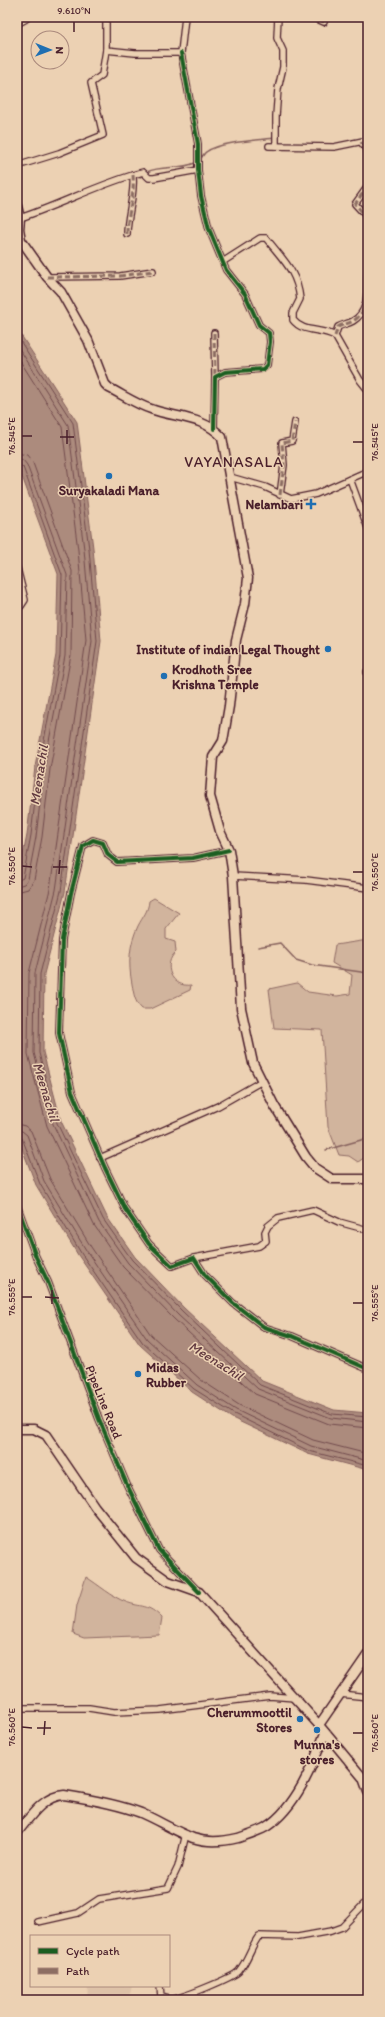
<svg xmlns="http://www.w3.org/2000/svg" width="385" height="2017" font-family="Itim,sans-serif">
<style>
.built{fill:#dec2a8}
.green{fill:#d1b49d;stroke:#8e6a64}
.water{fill:#ac8b7d;stroke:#85605c}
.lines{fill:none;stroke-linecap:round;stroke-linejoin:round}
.shore{stroke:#714a4c;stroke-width:1}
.stream{stroke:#85605c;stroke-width:1.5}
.minor-casing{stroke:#4a1f2b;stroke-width:8}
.secondary-casing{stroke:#4a1f2b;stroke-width:11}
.minor{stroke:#ecd1b3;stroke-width:5.5}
.secondary{stroke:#ecd1b3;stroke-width:8}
.quiet{stroke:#8d6e63;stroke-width:3;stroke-dasharray:6 3;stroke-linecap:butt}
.cycleway-casing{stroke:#ecd1b3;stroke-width:6}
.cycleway{stroke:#1b5e20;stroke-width:4}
.ticks{fill:none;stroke:#4a1f2b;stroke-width:1.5}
.poi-dot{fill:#1f6fb2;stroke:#ecd1b3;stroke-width:1.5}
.labels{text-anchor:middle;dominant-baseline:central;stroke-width:3;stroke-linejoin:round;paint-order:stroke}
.poi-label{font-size:13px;font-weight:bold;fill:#4a1f2b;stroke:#ecd1b3;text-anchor:end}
.street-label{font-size:13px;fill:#4a1f2b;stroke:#ecd1b3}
.water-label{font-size:14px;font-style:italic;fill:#623a40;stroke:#ecd1b3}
.quarter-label{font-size:15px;letter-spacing:1px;fill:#4a1f2b;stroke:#ecd1b3}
.neatline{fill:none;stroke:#4a1f2b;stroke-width:1.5}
.ticks-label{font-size:10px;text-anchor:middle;fill:#4a1f2b}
</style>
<rect width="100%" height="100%" fill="#ecd1b3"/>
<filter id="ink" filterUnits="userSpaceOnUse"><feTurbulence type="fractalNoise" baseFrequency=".025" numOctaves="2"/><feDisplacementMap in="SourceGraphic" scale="8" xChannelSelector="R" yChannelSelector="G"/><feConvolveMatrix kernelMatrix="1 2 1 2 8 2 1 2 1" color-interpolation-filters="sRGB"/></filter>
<g filter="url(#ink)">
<path class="built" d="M 88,1986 L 132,1986 L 130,1994 L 108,2000 L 87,2000 Z"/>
<g class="green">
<path d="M 154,898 L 179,913 L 166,929 L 166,939 L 175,942 L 176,952 C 162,964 171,988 191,985 L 190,990 L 150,1009 L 142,1009 C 134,1001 134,994 132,984 C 128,963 129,945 138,926 C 143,916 148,912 149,901 Z"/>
<path d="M 368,940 L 368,1155 L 358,1162 L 349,1156 L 339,1155 L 328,1127 L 322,1030 L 274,1028 L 269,989 L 297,983 L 308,992 L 337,996 L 350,994 L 352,975 L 332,963 L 335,945 Z"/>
<path d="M 86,1577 C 99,1585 112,1597 126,1602 C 142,1608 147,1603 162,1618 L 159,1635 L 84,1638 L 73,1634 L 77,1605 Z"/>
</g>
<path class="water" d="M 17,329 L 77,422 L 93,548 L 101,641 L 65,892 L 44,974 L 43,1052 L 61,1121 L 107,1217 L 135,1257 L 184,1308 L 262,1381 L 334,1410 L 368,1413 L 368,1470 L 308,1454 L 232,1418 L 192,1392 L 140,1345 L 78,1255 L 36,1185 L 17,1135 L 17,886 L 27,835 L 35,767 L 56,655 L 58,574 L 17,463 Z"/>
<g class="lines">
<g class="shore">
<path d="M 17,336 L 73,423 L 89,549 L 97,641 L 61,891 L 40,974 L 39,1053 L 57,1123 L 103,1219 L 132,1260 L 182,1311 L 260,1385 L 332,1414 L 368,1417"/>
<path d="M 17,345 L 68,425 L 84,549 L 92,641 L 56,890 L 35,973 L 34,1053 L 53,1124 L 99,1222 L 128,1263 L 178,1315 L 258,1389 L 331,1418 L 368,1422"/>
<path d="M 17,356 L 62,427 L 78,550 L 86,640 L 50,889 L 29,973 L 28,1054 L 47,1126 L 94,1225 L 123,1267 L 174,1319 L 255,1394 L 329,1424 L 368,1428"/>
<path d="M 17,453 L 27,455 L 33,463 L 72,571 L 71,655 L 50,769 L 42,837 L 34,880 L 28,889 L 17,892"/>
<path d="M 17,459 L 23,460 L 27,465 L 67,575 L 65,656 L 44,768 L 36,837 L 28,879 L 24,884 L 17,886"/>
<path d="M 17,464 L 23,467 L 62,575 L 60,656 L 39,767 L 31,835 L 23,878 L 17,881"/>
<path d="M 17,1124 L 25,1126 L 31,1131 L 50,1179 L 91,1247 L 151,1335 L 201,1380 L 239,1405 L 313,1440 L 368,1454"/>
<path d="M 17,1130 L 22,1131 L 27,1135 L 44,1181 L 86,1250 L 147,1339 L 197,1385 L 236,1410 L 311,1446 L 368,1461"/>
<path d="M 17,1135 L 22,1138 L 40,1184 L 81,1253 L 143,1343 L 194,1389 L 234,1414 L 309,1451 L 368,1466"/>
</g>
<g class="stream">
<path d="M 200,160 C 202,157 204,153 206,152 C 218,142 259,140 275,138"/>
<path d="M 147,172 C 161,165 180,170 195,163"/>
<path d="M 140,177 L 144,175"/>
<path d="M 258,947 L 280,943 L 296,960 L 312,965 L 368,973"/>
<path d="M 326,1150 L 368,1138"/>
</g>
<defs>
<g id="minor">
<path d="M 106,17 L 106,50 L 135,53 L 181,53 L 185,17"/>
<path d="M 313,17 L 324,22"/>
<path d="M 17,24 L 26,19"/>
<path d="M 181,53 L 198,144 L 198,170 L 201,196 L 209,229 L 226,270 L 245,294 L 259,325 L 269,333 L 270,342 L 267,365 L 263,369 L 225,372 L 215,377 L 214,429"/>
<path d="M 361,142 L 368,152"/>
<path d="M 269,146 L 334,147 L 368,140"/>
<path d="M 276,146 L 276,116 L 278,89 L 283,67 L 283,51 L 277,38 L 278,17"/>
<path d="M 17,166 L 59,153 L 103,135 L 91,83 L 102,75 L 106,50"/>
<path d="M 368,186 L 355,204 L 368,218"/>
<path d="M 20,218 C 62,204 101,183 143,172 L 149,178 L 154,178 L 198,170"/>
<path d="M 127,234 C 127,214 135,197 133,175"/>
<path d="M 224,261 L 260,238 L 266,238 C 283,260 297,271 300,299 L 293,313 L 293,320 C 303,333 321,328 335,336 L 360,380 L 368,390"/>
<path d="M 47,277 L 120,276 L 153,271"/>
<path d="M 214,333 L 215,377"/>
<path d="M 335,336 L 338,327 C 343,324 348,324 353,321 C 371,310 366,289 368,272"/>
<path d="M 230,477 L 265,487 L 291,499 L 316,494 L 368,471"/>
<path d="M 350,479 L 368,528"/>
<path d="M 280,495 L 284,465 L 282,443 L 292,441 L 295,422"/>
<path d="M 17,568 L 25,600 L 21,606 L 17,608"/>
<path d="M 367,672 L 368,672"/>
<path d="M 229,850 L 193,858 L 117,862 L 108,855 L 103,843 L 93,840 L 83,846 L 71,893 L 62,940 L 59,1033 L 72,1092 L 105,1168 L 125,1209 L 149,1244 L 172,1266 L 194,1258 L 205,1275 L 233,1303 L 264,1327 L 292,1336 L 368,1369"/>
<path d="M 233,876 L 306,880 L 368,888"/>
<path d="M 100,1158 L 218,1106 L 262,1081"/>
<path d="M 17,1205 L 36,1257 L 48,1282 L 99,1419 L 127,1485 L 159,1550 L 199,1592"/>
<path d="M 194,1258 L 259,1246 L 266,1241 L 265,1232 L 268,1226 L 278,1218 L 313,1210 L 339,1222 L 368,1230"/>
<path d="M 340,1694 L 368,1697"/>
<path d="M 17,1708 L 89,1708 L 114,1712 L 160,1710 L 270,1696 L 295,1698"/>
<path d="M 38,1922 L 78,1913 L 99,1899 L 168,1888 L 178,1867 L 186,1834"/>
<path d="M 160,1986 L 161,1997 C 164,1997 167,1999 170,1999 C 179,2000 234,1977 239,1971 C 248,1960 251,1946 259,1936 L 298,1937 L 331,1931 L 342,1927 L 368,1900"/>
</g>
<g id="secondary">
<path d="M 17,206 L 20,218 L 19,229 L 21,240 L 47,277 L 61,292 L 88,340 L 105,384 L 109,388 C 123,395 136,404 151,409 C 175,418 203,416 222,437 L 248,578 L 245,604 L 236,640 L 229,706 L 223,741 L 213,757 L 210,796 L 220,831 L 229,850 L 233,876 L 241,1008 L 253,1063 L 274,1105 L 306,1157 L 315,1168 L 332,1179 L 368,1179"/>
<path d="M 17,1429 L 34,1429 L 46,1435 L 95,1507 L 136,1558 L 168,1581 L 199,1592 L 319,1725 L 363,1778 L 368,1792"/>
<path d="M 319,1725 L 368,1654"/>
<path d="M 17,1833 C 30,1817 43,1796 64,1795 C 89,1799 117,1804 141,1813 C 159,1821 175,1831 193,1838 C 208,1843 222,1842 238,1838 C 247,1835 257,1832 266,1827 C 296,1808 313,1765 325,1733"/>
</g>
</defs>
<use href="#minor" class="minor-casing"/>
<use href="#secondary" class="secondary-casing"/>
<use href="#minor" class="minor"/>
<use href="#secondary" class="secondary"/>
<g class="quiet">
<path d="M 313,17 L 324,22"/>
<path d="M 17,24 L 26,19"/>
<path d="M 361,142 L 368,152"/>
<path d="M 368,186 L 355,204 L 368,218"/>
<path d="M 127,234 C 127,214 135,197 133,175"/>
<path d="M 47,277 L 120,276 L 153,271"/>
<path d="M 214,333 L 215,377"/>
<path d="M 335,336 L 338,327 C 343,324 348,324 353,321 C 371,310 366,289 368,272"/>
<path d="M 280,495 L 284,465 L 282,443 L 292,441 L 295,422"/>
<path d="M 367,672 L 368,672"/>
</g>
<defs>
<g id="cycleway">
<path d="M 181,53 L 198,144 L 198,170 L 201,196 L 209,229 L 226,270 L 245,294 L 259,325 L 269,333 L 270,342 L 267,365 L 263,369 L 225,372 L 215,377 L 214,429"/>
<path d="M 229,850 L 193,858 L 117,862 L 108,855 L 103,843 L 93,840 L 83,846 L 71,893 L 62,940 L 59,1033 L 72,1092 L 105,1168 L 125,1209 L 149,1244 L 172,1266 L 194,1258 L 205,1275 L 233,1303 L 264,1327 L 292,1336 L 368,1369"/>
<path d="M 17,1205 L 36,1257 L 48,1282 L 99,1419 L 127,1485 L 159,1550 L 199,1592"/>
</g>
</defs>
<use href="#cycleway" class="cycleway-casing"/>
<use href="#cycleway" class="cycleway"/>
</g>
</g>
<path class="ticks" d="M 74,32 L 74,22M 22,436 L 32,436M 60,437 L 74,437M 353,442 L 363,442M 67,444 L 67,430M 22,866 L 32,867M 53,867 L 67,867M 353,872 L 363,872M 59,874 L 60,860M 22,1297 L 32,1297M 45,1297 L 59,1298M 353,1303 L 363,1303M 52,1304 L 52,1290M 22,1727 L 32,1728M 37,1728 L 51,1728M 353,1733 L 363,1733M 44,1735 L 45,1721"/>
<g class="poi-dot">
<circle cx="109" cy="476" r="4"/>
<path d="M309 498h4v4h4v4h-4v4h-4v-4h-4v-4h4z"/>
<circle cx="328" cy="649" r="4"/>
<circle cx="164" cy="676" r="4"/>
<circle cx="138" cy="1374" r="4"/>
<circle cx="300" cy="1719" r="4"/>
<circle cx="317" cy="1730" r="4"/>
</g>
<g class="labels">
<g class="poi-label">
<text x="109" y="490" text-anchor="middle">Suryakaladi Mana</text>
<text x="303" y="504">Nelambari</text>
<text x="320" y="649">Institute of indian Legal Thought</text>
<text x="172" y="669" text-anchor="start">Krodhoth Sree<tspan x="172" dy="15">Krishna Temple</tspan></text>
<text x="146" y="1367" text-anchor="start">Midas<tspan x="146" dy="15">Rubber</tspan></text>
<text x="292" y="1712">Cherummoottil<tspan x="292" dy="15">Stores</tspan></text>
<text x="317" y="1744" text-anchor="middle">Munna's<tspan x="317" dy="15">stores</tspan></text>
</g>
<g class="street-label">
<text transform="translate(104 1402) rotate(68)">PipeLine Road</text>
</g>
<g class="water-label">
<text transform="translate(39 775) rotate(-81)">Meenachil</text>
<text transform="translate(46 1092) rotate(73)">Meenachil</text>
<text transform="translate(216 1361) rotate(32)">Meenachil</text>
</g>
<g class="quarter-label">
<text x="234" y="462">VAYANASALA</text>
</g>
</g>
<rect width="385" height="2017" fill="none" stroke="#ecd1b3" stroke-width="44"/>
<rect x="30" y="1935" width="140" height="52" fill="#ecd1b3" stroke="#ab8a7d"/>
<rect x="38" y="1948" width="20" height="6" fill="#1b5e20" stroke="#ab8a7d"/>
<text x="66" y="1955" font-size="12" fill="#4a1f2b">Cycle path</text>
<rect x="38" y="1968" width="20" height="6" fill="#8d6e63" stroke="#ab8a7d"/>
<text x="66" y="1975" font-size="12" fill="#4a1f2b">Path</text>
<g transform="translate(50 50) rotate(91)"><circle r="19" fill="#ecd1b3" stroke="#ab8a7d"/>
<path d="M0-3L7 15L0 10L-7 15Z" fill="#1f6fb2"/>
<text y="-6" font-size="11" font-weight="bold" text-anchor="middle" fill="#4a1f2b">N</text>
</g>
<rect x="22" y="22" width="341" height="1973" class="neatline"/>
<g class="ticks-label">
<text x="74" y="14">9.610°N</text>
<text transform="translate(11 436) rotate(-90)" y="4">76.545°E</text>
<text transform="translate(374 442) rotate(-90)" y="4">76.545°E</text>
<text transform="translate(11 866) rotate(-90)" y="4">76.550°E</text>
<text transform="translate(374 872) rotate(-90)" y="4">76.550°E</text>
<text transform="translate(11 1297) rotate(-90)" y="4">76.555°E</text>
<text transform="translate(374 1303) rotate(-90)" y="4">76.555°E</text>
<text transform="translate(11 1727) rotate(-90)" y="4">76.560°E</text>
<text transform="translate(374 1733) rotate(-90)" y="4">76.560°E</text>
</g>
</svg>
